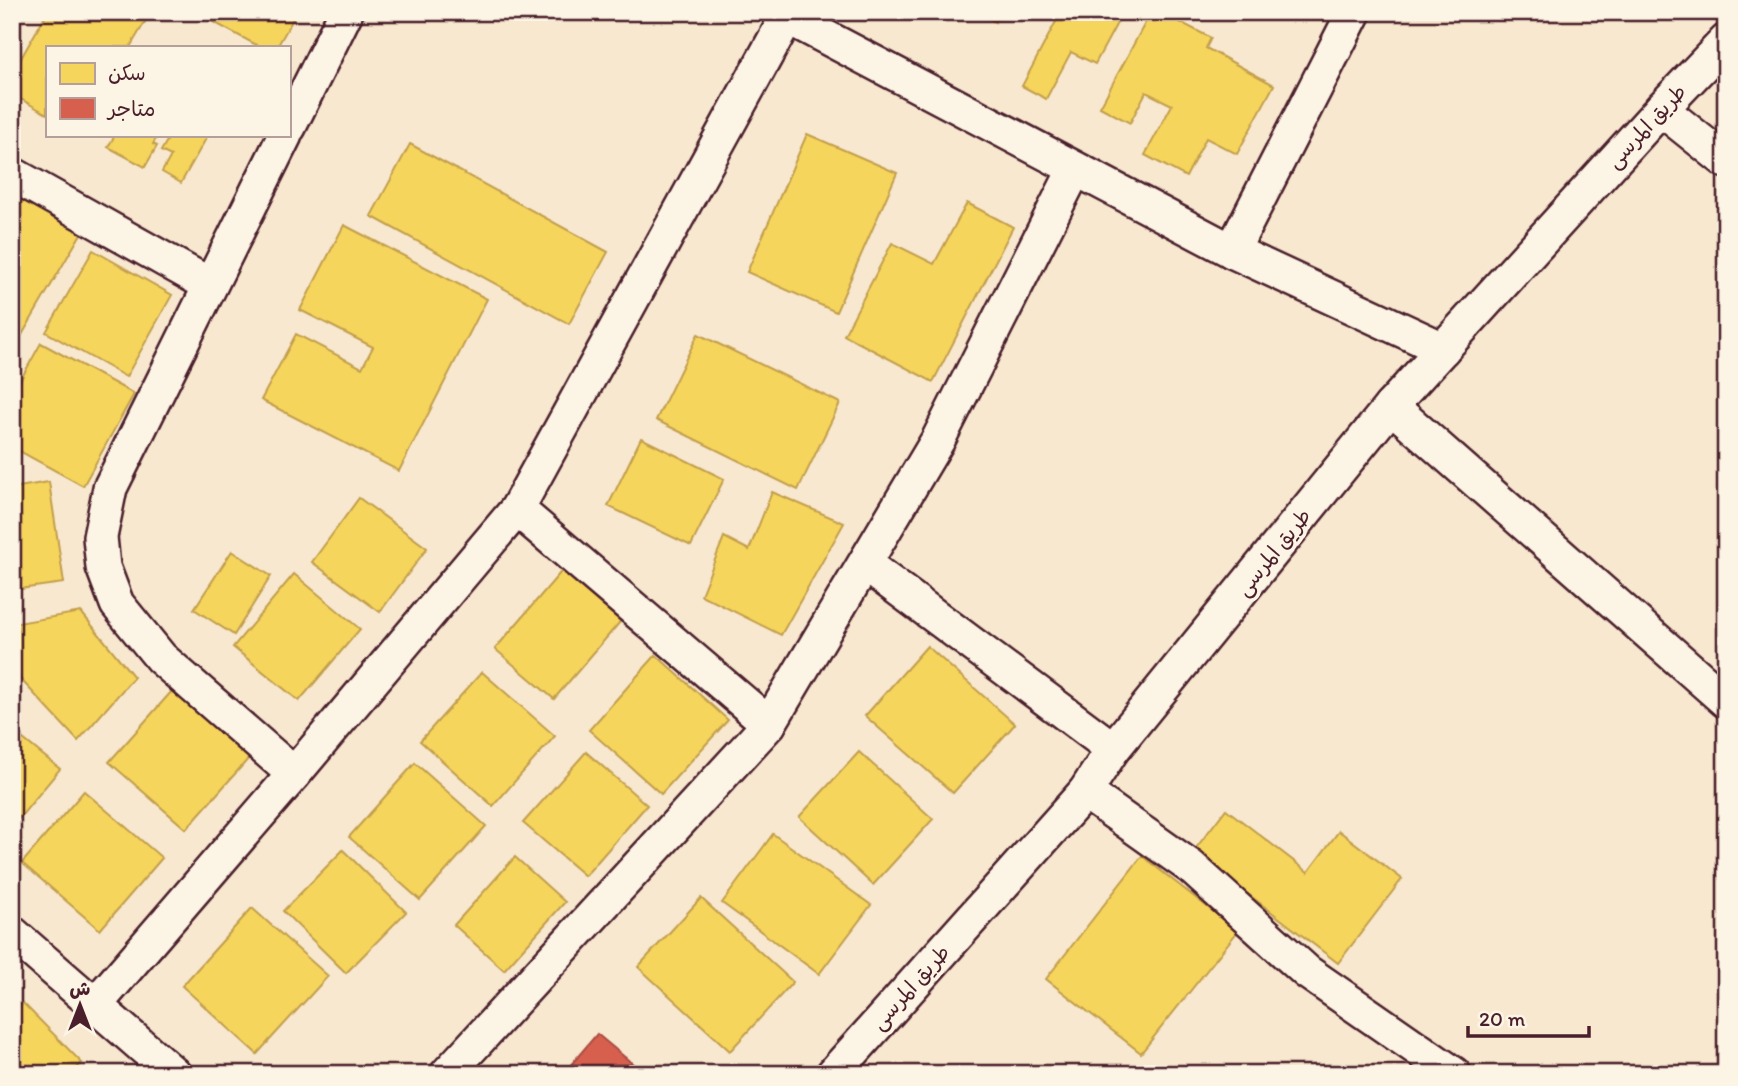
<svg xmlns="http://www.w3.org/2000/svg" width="1738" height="1086" font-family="Itim,'Playpen Sans Arabic',sans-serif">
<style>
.homes{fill:#f6d55c;stroke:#c29e4d;stroke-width:2}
.shops{fill:#d6604d;stroke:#ac4c43;stroke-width:2}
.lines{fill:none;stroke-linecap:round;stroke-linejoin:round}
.minor-casing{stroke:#4a1f2b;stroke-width:38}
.minor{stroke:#fcf5e5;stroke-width:33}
.labels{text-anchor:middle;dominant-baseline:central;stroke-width:7;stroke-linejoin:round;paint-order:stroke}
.street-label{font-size:21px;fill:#4a1f2b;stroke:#fcf5e5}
</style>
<rect width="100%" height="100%" fill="#f7e8cf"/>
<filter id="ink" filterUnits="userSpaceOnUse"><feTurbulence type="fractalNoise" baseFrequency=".0143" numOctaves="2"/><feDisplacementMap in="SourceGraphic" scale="14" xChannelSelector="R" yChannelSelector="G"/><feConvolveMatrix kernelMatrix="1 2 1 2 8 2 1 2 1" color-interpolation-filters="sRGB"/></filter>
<g filter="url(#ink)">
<g class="homes">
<path d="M 39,12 L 140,12 L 148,17 L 130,47 L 47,47 L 47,114 L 12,94 L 12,74 L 45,16 Z"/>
<path d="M 195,12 L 297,12 L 277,47 L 260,47 Z"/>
<path d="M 978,12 L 1000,12 L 995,22 Z"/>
<path d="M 1061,12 L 1123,12 L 1095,64 L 1071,52 L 1046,99 L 1022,86 Z"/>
<path d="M 1151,12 L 1161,12 L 1211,38 L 1206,48 L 1274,85 L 1237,154 L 1206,138 L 1186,177 L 1145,155 L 1172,105 L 1146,92 L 1130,123 L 1100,107 Z"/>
<path d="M 807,134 L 897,173 L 836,312 L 747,272 Z"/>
<path d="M 115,135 L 158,135 L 153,144 L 157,146 L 145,167 L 108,147 Z"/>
<path d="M 161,135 L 208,135 L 181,183 L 162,172 L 171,156 L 161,151 L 168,139 Z"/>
<path d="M 410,144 L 608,252 L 569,324 L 371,216 Z"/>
<path d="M 12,191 L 82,232 L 12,352 Z"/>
<path d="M 967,203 L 1013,227 L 933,382 L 844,335 L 892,243 L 934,264 Z"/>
<path d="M 344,225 L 487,299 L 399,471 L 261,400 L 296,334 L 362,368 L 373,347 L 300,310 Z"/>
<path d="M 93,250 L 172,295 L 126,377 L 46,332 Z"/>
<path d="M 698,334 L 840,403 L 798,490 L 656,420 Z"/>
<path d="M 41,343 L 134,394 L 83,486 L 12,447 L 12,395 Z"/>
<path d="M 641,438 L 724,479 L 691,546 L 608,506 Z"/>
<path d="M 49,482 L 64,583 L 12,590 L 12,488 Z"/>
<path d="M 772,492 L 844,523 L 781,635 L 701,595 L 724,537 L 749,550 Z"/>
<path d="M 359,498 L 427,548 L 380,612 L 312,562 Z"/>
<path d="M 232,551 L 271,576 L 234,635 L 194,609 Z"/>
<path d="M 566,566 L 625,616 L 554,699 L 495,649 Z"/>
<path d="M 294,574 L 360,629 L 299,701 L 233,647 Z"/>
<path d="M 81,612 L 134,677 L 78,741 L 12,670 L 12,624 Z"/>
<path d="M 927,646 L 1015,724 L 953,793 L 865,716 Z"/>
<path d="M 656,655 L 728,720 L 661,794 L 589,730 Z"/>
<path d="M 482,672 L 555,736 L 493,806 L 420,741 Z"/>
<path d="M 172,691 L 249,758 L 186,829 L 109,762 Z"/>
<path d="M 12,730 L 60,769 L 12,827 Z"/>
<path d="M 586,752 L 647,805 L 585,876 L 523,823 Z"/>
<path d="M 859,752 L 933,819 L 873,885 L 799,817 Z"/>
<path d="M 415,763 L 486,826 L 420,900 L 349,837 Z"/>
<path d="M 84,791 L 162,858 L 100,930 L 22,863 Z"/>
<path d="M 1226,809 L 1308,872 L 1339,831 L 1402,879 L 1338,963 L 1193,852 Z"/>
<path d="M 773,834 L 871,905 L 819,974 L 722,903 Z"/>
<path d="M 343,850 L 406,912 L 346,973 L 283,911 Z"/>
<path d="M 1142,856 L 1238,931 L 1141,1053 L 1046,979 Z"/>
<path d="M 515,857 L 565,902 L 504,970 L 454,925 Z"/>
<path d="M 701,898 L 793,982 L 730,1051 L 638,967 Z"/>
<path d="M 252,908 L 328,976 L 257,1054 L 182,986 Z"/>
<path d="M 23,1003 L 82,1063 L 71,1074 L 12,1074 L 12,1014 Z"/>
</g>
<path class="shops" d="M 597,1034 L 645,1074 L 563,1074 Z"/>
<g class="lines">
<defs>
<g id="minor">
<path d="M 778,12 L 1232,251 L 1443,349"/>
<path d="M 1661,109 L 1726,161"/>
<path d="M 289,127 L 346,12"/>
<path d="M 285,135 L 110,488 L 100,537 L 103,567 L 117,604 L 161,658 L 294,774"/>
<path d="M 12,174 L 210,285"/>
<path d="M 1232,251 L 1354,12"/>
<path d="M 1391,406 L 1726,701"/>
<path d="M 517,509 L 769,724"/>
<path d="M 865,564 L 1113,749"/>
<path d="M 1085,792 L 1191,867 L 1307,972 L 1454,1074"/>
<path d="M 12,933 L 174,1074"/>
<path d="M 95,1005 L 294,774 L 517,509 L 787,17"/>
<path d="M 447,1074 L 769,724 L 938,440 L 1075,169"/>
<path d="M 833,1074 L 1085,792 L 1113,749 L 1391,406 L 1661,109 L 1726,41"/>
</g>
</defs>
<use href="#minor" class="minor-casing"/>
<use href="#minor" class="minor"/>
</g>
</g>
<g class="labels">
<g class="street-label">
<text transform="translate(1646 126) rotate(-47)">طريق المرسى</text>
<text transform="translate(1273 552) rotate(-51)">طريق المرسى</text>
<text transform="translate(910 987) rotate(-48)">طريق المرسى</text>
</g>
</g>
<rect width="1738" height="1086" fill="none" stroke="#fcf5e5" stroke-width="42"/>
<rect x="21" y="21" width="1696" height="1044" fill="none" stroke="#4a1f2b" stroke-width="2.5" filter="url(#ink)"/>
<rect x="46" y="46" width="245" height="91" fill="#fcf5e5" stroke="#b59f9b" stroke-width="2"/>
<rect x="60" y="63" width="35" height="21" fill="#f6d55c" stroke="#b59f9b" stroke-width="2"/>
<text x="108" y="80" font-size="21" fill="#4a1f2b">سكن</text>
<rect x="60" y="98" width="35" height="21" fill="#d6604d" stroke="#b59f9b" stroke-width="2"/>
<text x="108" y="116" font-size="21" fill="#4a1f2b">متاجر</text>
<g transform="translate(80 1005)" stroke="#fcf5e5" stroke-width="5" paint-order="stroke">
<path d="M0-5L12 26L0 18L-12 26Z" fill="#4a1f2b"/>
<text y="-10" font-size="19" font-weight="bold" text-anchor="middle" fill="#4a1f2b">ش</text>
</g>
<path d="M1468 1026v10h121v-10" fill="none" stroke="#4a1f2b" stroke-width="3.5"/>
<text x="1479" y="1026" font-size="21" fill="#4a1f2b" stroke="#fcf5e5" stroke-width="5" paint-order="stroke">20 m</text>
</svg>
